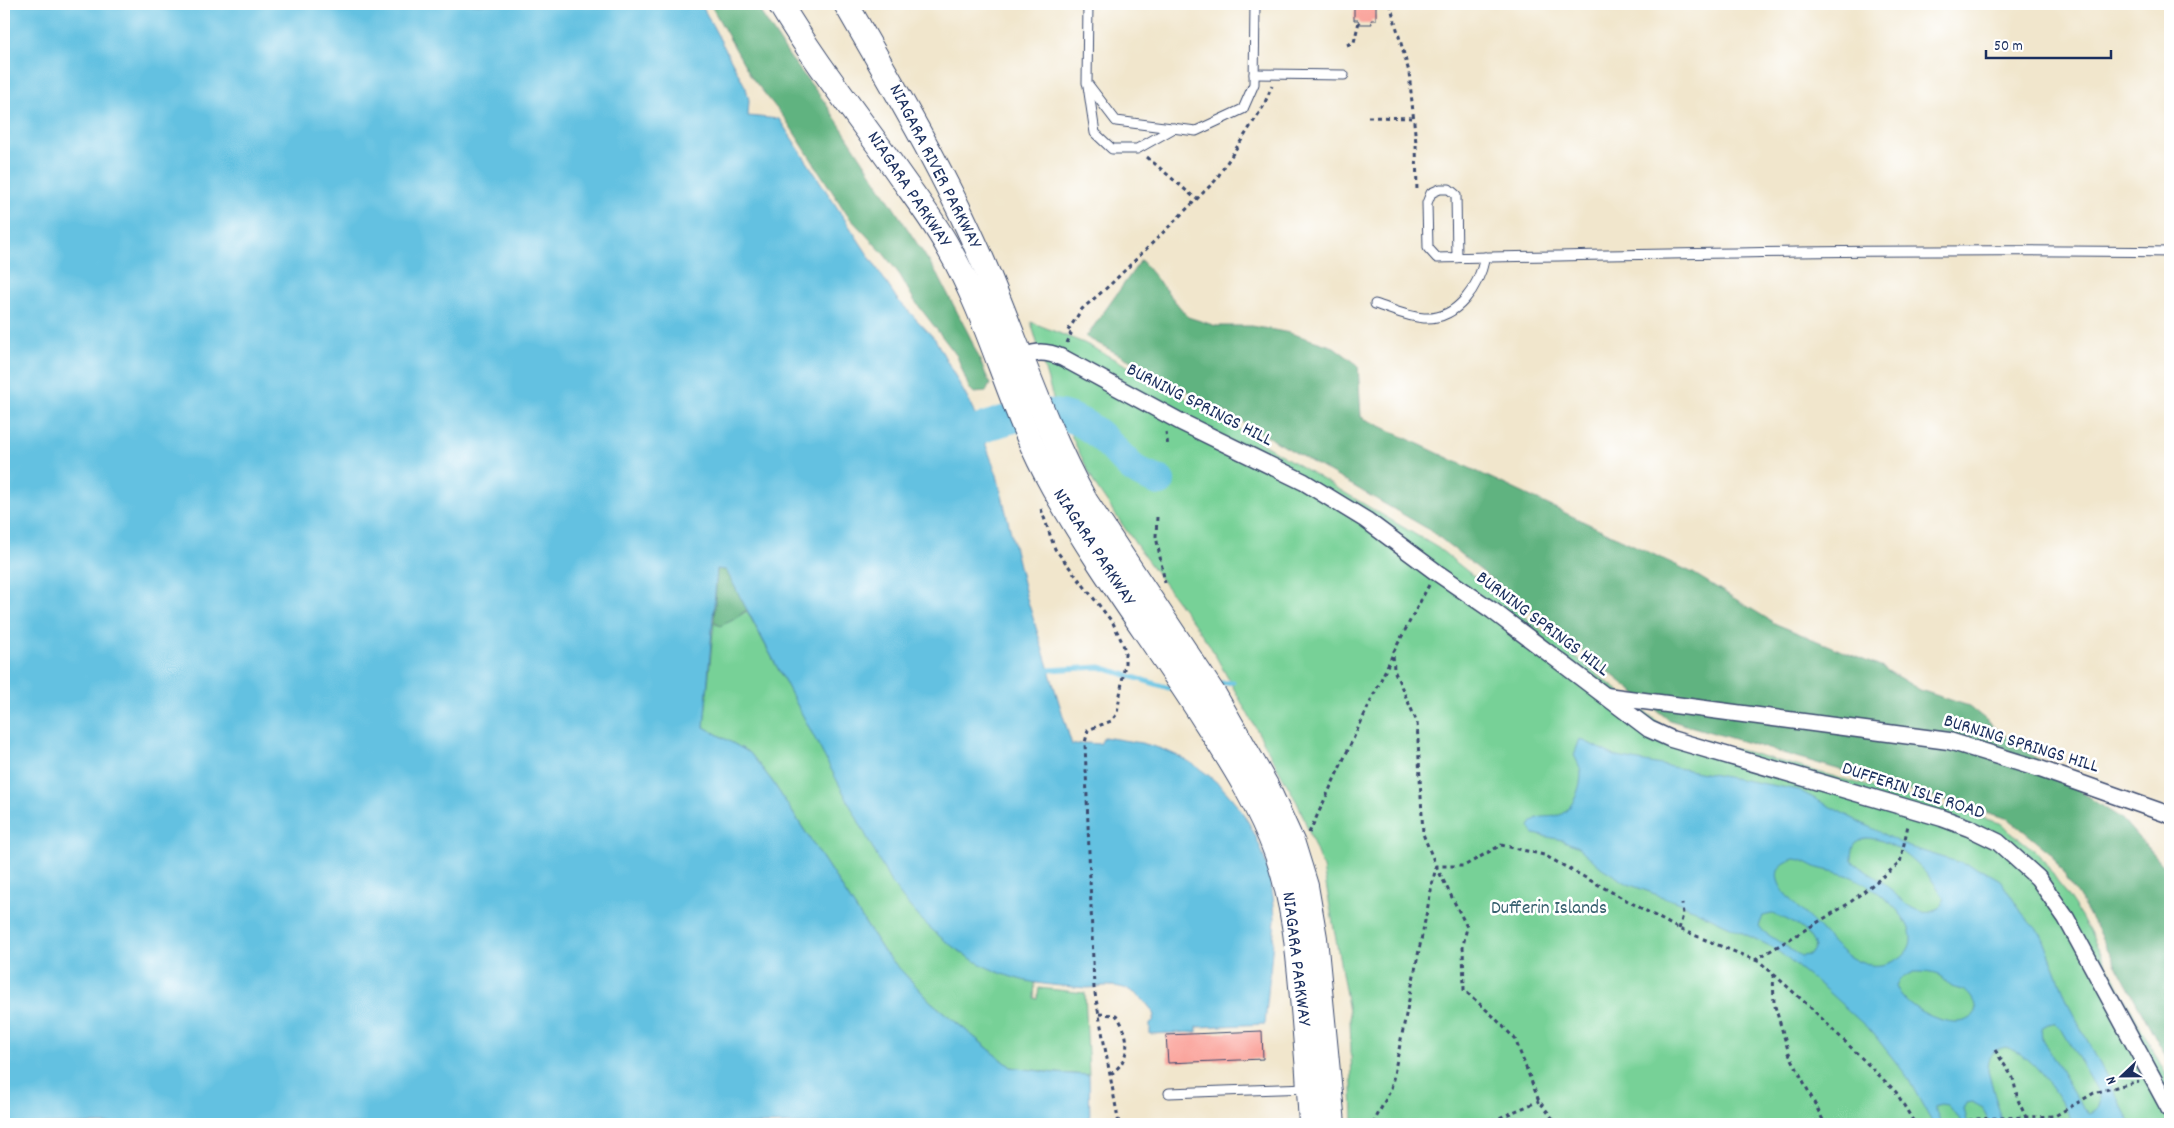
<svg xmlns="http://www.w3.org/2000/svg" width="2174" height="1128" font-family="Dekko,sans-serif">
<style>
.green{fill:#77d197;stroke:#49807a}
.forest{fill:#61b380;stroke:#3e716f}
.water{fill:#63c1e1;stroke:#3f78a0;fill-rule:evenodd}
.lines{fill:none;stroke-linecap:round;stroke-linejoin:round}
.stream{stroke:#63c1e1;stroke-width:5}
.river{stroke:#63c1e1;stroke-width:30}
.building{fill:#faa59d}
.service-casing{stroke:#3b4a6e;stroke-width:11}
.minor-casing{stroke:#3b4a6e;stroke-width:19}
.secondary-casing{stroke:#3b4a6e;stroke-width:26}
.path{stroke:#3b4a6e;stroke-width:3;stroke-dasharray:4 4;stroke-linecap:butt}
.service{stroke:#fff;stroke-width:9}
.minor{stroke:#fff;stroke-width:16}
.secondary{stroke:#fff;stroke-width:24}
.labels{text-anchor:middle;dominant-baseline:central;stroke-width:5;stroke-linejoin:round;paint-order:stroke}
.street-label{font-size:19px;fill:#1b2f5e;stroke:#fff}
.park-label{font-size:19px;fill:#37606f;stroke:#fff}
</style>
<rect width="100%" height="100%" fill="#fff"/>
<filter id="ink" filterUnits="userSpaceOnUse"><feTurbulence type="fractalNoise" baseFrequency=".02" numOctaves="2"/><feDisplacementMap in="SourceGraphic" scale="10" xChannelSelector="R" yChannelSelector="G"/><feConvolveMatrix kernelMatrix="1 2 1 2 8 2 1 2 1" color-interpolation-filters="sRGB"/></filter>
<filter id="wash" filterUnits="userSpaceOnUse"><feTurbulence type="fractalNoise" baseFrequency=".0096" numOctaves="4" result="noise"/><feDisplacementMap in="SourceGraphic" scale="20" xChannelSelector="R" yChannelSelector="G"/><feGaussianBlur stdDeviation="1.12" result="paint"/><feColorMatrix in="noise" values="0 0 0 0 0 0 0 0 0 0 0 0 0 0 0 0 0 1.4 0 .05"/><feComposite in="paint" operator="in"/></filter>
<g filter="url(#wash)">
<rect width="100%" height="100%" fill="#f1e6cc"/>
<g class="green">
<path d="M 1031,322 L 1084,343 L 1165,386 L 1438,548 L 1668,730 L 2000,823 L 2040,855 L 2081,916 L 2170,1082 L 2170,1124 L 1353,1124 L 1350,1017 L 1323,868 L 1299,806 L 1209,644 L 1144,556 L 1095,485 L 1053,398 Z"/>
<path d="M 747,611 L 894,885 L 920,918 L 956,948 L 1002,973 L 1035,982 L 1034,998 L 1037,999 L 1039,988 L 1085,993 L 1089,1075 L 1054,1073 L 1011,1067 L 931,1002 L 884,952 L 772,781 L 750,753 L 704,727 L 714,621 L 716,625 L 731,621 Z"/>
</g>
<g class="forest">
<path d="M 710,4 L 755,4 L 789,56 L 824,101 L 939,277 L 969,335 L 990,384 L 986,392 L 974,393 L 969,388 L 957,356 L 914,300 L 900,275 L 883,253 L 848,216 L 786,120 L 752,78 Z"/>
<path d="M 1141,260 L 1188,317 L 1216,326 L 1252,326 L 1290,333 L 1334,347 L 1358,365 L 1361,417 L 1693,573 L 1776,624 L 1883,668 L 1920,690 L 1969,706 L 2002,733 L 2097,803 L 2121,818 L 2170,873 L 2170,1064 L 2087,911 L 2051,853 L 2009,819 L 1669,720 L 1430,530 L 1197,396 L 1086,337 Z"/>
<path d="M 717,569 L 726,570 L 748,609 L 731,621 L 720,626 L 714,621 Z"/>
</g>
<g class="water">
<path d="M 4,4 L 701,4 L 746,88 L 749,100 L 748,116 L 779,119 L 897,299 L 935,339 L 971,405 L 997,475 L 1026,595 L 1072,745 L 1085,743 L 1100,744 L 1104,737 C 1116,739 1129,741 1141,743 C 1227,763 1272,837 1275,920 L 1265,1024 L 1197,1027 L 1197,1032 L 1150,1034 L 1150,1023 L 1153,1021 L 1155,1015 C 1144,998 1131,986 1110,986 C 1102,985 1095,988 1087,988 C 1063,986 1038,985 1015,978 C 963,963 918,923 889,879 L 726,570 L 717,569 L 704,727 L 750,753 L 772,781 L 884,952 L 931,1002 L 1011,1067 L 1054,1073 L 1089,1075 L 1090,1124 L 4,1124 Z"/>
<path d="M 1580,739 L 1617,757 L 1798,790 L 1906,846 L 1983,870 L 2000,880 L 2022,913 L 2042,935 L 2070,1008 L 2132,1124 L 2074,1124 C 2061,1100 2034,1055 2006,1047 C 1992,1049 1988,1057 1988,1071 L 2003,1124 L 1991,1124 L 1983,1108 L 1972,1102 L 1966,1103 L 1964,1109 L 1968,1124 L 1961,1124 L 1959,1118 L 1947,1105 L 1941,1104 L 1936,1106 L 1936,1112 L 1941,1124 L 1933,1124 L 1906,1075 L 1872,1032 L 1825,989 L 1774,948 L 1682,904 L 1628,884 L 1602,868 L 1578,847 L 1562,840 L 1534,834 L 1529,827 C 1535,814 1544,818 1556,816 C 1572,813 1581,788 1581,774 C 1581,768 1577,761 1574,755 ZM 1865,838 C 1895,837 1930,873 1944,898 L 1941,906 C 1936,910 1929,914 1923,912 C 1907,909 1896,894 1885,884 C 1874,875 1862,870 1852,861 C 1852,849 1853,842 1865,838 ZM 1794,859 C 1803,859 1810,865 1818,868 C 1832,872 1846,873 1858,880 C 1881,891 1936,935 1898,959 C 1888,965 1876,967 1865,964 C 1842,957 1829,938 1812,921 C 1799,908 1753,872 1794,859 ZM 1772,914 C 1789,919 1810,930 1815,947 L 1810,955 L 1801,956 L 1793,951 L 1764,932 L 1759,926 L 1763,916 ZM 1914,972 C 1923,972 1932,972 1940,976 C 1945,979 1947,984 1952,987 C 1956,989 1962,989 1966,992 C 1975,999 1981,1015 1967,1020 C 1947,1029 1902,1007 1896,985 L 1900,979 ZM 2054,1023 L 2062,1030 L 2099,1093 C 2102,1103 2100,1109 2090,1113 L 2083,1108 L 2042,1039 L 2041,1028 L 2048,1024 Z"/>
</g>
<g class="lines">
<g class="stream">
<path d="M 1048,670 L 1100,667 L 1169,688 L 1176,687"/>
<path d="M 1214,684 L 1233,682"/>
</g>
<path class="river" d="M 980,429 C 1027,411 1065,402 1105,440 C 1127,461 1129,472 1160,481"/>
</g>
<g id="blocks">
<g class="building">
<path d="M 1354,4 L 1376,4 L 1376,20 L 1371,20 L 1372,24 L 1360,24 L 1358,20 L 1354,20 Z"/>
<path d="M 1262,1031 L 1263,1059 L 1168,1063 L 1166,1035 Z"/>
</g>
</g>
</g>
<g filter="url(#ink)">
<use href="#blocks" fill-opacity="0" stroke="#3b4a6e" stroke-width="1"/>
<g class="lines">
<defs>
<g id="service">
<path d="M 1088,4 L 1087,83 L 1116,121 L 1196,131 L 1243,109 L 1254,84 L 1255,4"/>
<path d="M 1254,74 L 1344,75"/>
<path d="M 1088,86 L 1095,133 L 1112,149 L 1137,149 L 1174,128"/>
<path d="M 1457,258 L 1456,195 L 1449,189 L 1440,189 L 1431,193 L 1427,203 L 1428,248 L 1437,258 C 1681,254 1926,248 2170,252"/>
<path d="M 1375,304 C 1391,309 1407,317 1424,318 C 1458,320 1479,286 1485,257"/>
<path d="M 1169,1093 L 1309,1088"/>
</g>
<g id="minor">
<path d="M 1012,361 C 1033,352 1042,349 1063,358 L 1181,422 L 1304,482 L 1366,520 L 1436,572 L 1493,611 L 1649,729 L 1671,739 L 1942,818 L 1969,828 L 1998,842 L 2038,878 L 2066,918 L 2170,1110"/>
<path d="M 1606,696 L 1949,741 L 2040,769 L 2170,815"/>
</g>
<g id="secondary">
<path d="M 780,4 C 814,61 857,115 896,170 C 914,196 934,221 949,249 C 992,324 1010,411 1053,487 C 1098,568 1155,642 1205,721 C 1232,763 1260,807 1277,855 C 1293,901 1298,949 1302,998 C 1306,1040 1309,1082 1311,1124"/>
<path d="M 846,4 C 893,86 942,168 980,255 C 1016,337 1042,423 1086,502 L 1215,696 L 1267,787 L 1293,844 L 1306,886 L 1315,938 L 1333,1124"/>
</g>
</defs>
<use href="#service" class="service-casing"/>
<use href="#minor" class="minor-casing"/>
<use href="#secondary" class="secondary-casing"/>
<g class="path">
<path d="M 1390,4 L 1409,72 L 1416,143 L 1417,193"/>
<path d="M 1347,45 L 1354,42 L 1359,22"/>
<path d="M 1368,117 L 1414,118"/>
<path d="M 1147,157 L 1196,199"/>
<path d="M 1067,343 L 1071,334 L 1067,332 L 1082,309 L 1110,285 L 1215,181 L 1263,107 L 1272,86"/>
<path d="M 1166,432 L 1168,447"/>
<path d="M 1041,509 L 1055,549 L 1113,623 L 1123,644 L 1125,652 L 1125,663 L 1117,714 L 1111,721 L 1088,730 L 1085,743 L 1094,988 L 1119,1124"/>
<path d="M 1157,517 L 1156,536 L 1165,583"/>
<path d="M 1429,585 L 1393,653 L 1394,670 L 1417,722 L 1423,834 L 1436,866 L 1464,866 L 1501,845 L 1544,855 L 1679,929 L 1760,962 L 1810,1007 L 1896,1092 L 1915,1124"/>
<path d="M 1309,833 L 1392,656"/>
<path d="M 1436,866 L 1467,927 L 1463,946 L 1464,990 L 1492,1015 L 1515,1039 L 1539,1101 L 1557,1124"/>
<path d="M 1679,929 L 1683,915 L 1682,904"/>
<path d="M 1755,960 L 1848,904 L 1900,863 L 1908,825"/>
<path d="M 1773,974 L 1774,1003 L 1789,1053 L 1825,1124"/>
<path d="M 1099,1014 L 1116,1015 C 1125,1027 1131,1045 1123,1060 C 1121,1066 1114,1071 1110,1076"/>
<path d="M 1995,1050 L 2013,1078 L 2018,1100 L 2029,1124"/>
<path d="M 1373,1124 L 1391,1089 L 1436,866"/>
<path d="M 1485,1124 L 1539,1101"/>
<path d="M 1953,1124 L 1974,1119 L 2055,1116 L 2094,1093 L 2139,1081"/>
</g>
<use href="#service" class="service"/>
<use href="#minor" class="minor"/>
<use href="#secondary" class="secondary"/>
</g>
</g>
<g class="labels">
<g class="street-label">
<text transform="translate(934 167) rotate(63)">NIAGARA RIVER PARKWAY</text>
<text transform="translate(908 190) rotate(56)">NIAGARA PARKWAY</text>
<text transform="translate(1199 406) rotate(27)">BURNING SPRINGS HILL</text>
<text transform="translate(1093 548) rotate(57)">NIAGARA PARKWAY</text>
<text transform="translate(1542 625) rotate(37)">BURNING SPRINGS HILL</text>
<text transform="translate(2021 745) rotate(17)">BURNING SPRINGS HILL</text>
<text transform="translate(1913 792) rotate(18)">DUFFERIN ISLE ROAD</text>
<text transform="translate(1295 959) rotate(83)">NIAGARA PARKWAY</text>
</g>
<g class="park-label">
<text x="1549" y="909">Dufferin Islands</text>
</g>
</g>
<rect width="2174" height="1128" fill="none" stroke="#fff" stroke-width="20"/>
<g transform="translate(2122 1076) rotate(248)" stroke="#ffffff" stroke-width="4" paint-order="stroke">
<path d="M0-4L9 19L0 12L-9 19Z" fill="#1b2f5e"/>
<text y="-8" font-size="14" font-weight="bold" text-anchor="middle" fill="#1b2f5e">N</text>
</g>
<path d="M1986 50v8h125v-8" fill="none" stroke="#1b2f5e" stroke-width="2.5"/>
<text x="1994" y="50" font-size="15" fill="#1b2f5e" stroke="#ffffff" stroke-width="4" paint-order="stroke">50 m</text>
</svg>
